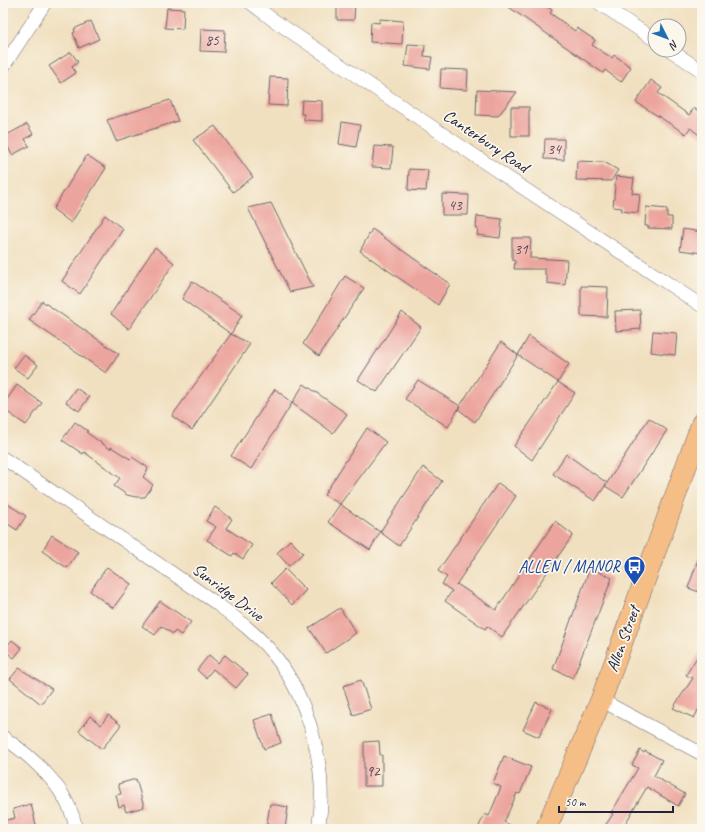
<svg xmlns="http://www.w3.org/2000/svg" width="705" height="832" font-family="Caveat,sans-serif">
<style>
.building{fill:#eca59e}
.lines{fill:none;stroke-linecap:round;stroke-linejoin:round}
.minor-casing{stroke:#6a646a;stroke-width:14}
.primary-casing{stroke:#6a646a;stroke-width:22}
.minor{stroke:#fff;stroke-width:13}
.primary{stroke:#f6be87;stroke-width:21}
.labels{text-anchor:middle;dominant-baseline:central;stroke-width:3.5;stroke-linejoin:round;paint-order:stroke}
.number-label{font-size:15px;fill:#544354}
.street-label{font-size:17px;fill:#22223b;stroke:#fbf7ec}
.transit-label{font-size:17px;fill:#164399;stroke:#fbf7ec;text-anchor:end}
</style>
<rect width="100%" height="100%" fill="#fbf7ec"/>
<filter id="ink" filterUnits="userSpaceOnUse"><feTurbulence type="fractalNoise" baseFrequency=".025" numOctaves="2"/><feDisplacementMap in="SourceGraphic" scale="8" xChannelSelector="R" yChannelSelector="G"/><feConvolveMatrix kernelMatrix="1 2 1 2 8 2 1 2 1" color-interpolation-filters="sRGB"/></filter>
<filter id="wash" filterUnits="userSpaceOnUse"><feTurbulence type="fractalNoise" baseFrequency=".012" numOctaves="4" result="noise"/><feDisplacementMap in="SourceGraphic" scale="16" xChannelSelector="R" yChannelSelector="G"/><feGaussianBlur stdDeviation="0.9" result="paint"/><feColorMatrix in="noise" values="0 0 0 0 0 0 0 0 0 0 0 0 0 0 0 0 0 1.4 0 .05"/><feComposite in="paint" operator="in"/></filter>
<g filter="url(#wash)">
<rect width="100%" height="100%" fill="#f1e0c0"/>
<g id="blocks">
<g class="building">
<path d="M 337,3 L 355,3 L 354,20 L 337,20 Z"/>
<path d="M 503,3 L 541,3 L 552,10 L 550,13 L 575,31 L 577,28 L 595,40 L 592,45 L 612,58 L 614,55 L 631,67 L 621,82 L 605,70 L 603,73 Z"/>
<path d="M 167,8 L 184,9 L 183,29 L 165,28 Z"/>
<path d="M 380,19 L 403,21 L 402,44 L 370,42 L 371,22 L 379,23 Z"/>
<path d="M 91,21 L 99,39 L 79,48 L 73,33 L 75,32 L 74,29 Z"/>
<path d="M 201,29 L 225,30 L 224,52 L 200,51 Z"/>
<path d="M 408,44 L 425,45 L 424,56 L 432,57 L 430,69 L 405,66 Z"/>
<path d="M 71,52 L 78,62 L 72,67 L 76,73 L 61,83 L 49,66 Z"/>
<path d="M 441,69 L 468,70 L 467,90 L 440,88 Z"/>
<path d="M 270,77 L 288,78 L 287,106 L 268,105 Z"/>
<path d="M 651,80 L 662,88 L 658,93 L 689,115 L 694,108 L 702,114 L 702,137 L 690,128 L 686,134 L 636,102 Z"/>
<path d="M 477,90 L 517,92 L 498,116 L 476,115 Z"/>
<path d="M 170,100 L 178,121 L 116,141 L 107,120 Z"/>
<path d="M 302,100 L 322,101 L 322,121 L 304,120 L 304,114 L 301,114 Z"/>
<rect x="511" y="107" width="18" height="29"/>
<path d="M 342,122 L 360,125 L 356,147 L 339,144 Z"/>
<path d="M 27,124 L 33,134 L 25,139 L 29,146 L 12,155 L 3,137 Z"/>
<path d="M 215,126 L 253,177 L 233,192 L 193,140 Z"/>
<path d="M 545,139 L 564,139 L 564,160 L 544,159 Z"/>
<path d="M 374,146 L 393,147 L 391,168 L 372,167 Z"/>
<path d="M 87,155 L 106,168 L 71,223 L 53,209 Z"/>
<path d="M 577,161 L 604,162 L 618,170 L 611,181 L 576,180 Z"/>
<path d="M 409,169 L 428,170 L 426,191 L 408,190 Z"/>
<path d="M 616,176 L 634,178 L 632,193 L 640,194 L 638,213 L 621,211 L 622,208 L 613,207 Z"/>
<path d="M 442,194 L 469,195 L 468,215 L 442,215 Z"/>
<path d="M 271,203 L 313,287 L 290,292 L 248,208 Z"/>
<path d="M 646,207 L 667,209 L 667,217 L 672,217 L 672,229 L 648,228 L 648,226 L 645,226 Z"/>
<path d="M 105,215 L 123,229 L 80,294 L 62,281 Z"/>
<path d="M 477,216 L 502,219 L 500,238 L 477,235 L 478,229 L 476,228 Z"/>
<path d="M 372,229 L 450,284 L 438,305 L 360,251 Z"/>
<path d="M 683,229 L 702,232 L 702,253 L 680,250 Z"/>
<path d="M 512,238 L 531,238 L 530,258 L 567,260 L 565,285 L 547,283 L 547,275 L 545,275 L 545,269 L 514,269 L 515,261 L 512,260 Z"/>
<path d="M 155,247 L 174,263 L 129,329 L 111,314 Z"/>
<path d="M 345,276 L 364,288 L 319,356 L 303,344 Z"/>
<path d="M 192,281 L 242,315 L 231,334 L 182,299 Z"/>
<path d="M 581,286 L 608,287 L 607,317 L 581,316 Z"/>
<path d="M 42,301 L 119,354 L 106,373 L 29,320 Z"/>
<path d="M 640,310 L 641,329 L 616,331 L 615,311 Z"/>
<path d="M 402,312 L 421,327 L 377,392 L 358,380 Z"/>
<path d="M 653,331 L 677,333 L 675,355 L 651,352 Z"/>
<path d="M 231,334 L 250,344 L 192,430 L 172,416 Z"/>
<path d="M 529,336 L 569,364 L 558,382 L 518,355 Z"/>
<path d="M 501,342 L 518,355 L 475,422 L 458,409 Z"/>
<path d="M 24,355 L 38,365 L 28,378 L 14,368 Z"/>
<path d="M 418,380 L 460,406 L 448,427 L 405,399 Z"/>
<path d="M 558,382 L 575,393 L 532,460 L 514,446 Z"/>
<path d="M 304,384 L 347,414 L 333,433 L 292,403 Z"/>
<path d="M 17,385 L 42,403 L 26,425 L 3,409 L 3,405 Z"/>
<path d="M 76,388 L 89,397 L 79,411 L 66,402 Z"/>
<path d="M 275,389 L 292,403 L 251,469 L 231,456 Z"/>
<path d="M 649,418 L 667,430 L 623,497 L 605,486 L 607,483 L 595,501 L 553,474 L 566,454 L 607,483 Z"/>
<path d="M 75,422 L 88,431 L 86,432 L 110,449 L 111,447 L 130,459 L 132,457 L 147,467 L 148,469 L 143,477 L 153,485 L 145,497 L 136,497 L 127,495 L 114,486 L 120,478 L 84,452 L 83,454 L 62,440 Z"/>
<path d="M 367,428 L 386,442 L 340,504 L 324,495 Z"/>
<path d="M 423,467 L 442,481 L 399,546 L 380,532 Z"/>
<path d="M 498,483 L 516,496 L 456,585 L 457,584 L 496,610 L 555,521 L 573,535 L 502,637 L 487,626 L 485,629 L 445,601 L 452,591 L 442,584 L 447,577 L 438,571 Z"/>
<path d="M 3,501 L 26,516 L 17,530 L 3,521 Z"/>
<path d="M 340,504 L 380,532 L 370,550 L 328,522 Z"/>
<path d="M 215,507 L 232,519 L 226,528 L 252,545 L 243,559 L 234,553 L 232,556 L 207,540 L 216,527 L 206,521 Z"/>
<path d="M 52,535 L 78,552 L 67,568 L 42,551 Z"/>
<path d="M 290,540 L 303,553 L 289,566 L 277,553 Z"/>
<path d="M 700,554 L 702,554 L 702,593 L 688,588 Z"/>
<path d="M 107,567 L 131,584 L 113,608 L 90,591 Z"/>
<path d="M 590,568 L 612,578 L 573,678 L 553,669 Z"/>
<path d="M 285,569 L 306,590 L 292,605 L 271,583 Z"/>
<path d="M 160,601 L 191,622 L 181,635 L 175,631 L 173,634 L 161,626 L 155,635 L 142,626 Z"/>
<path d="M 340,608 L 356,633 L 326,653 L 309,628 Z"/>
<path d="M 12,640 L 22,648 L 14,658 L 4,650 Z"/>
<path d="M 702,649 L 702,703 L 694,718 L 673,708 L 693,678 L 686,675 Z"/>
<path d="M 209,655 L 218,663 L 225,655 L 248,674 L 236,688 L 213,669 L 206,678 L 197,670 Z"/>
<path d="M 19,668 L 52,689 L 41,704 L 10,679 Z"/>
<path d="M 361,680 L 371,709 L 353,715 L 343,686 Z"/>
<path d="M 536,702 L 552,709 L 539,737 L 523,730 Z"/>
<path d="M 272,714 L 281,743 L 264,749 L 254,720 Z"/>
<path d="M 108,715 L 121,725 L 102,749 L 79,731 L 90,716 L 101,725 Z"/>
<path d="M 379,741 L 380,755 L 382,755 L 382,786 L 364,786 L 364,742 Z"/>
<path d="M 640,750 L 644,753 L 645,751 L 662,760 L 654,776 L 685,794 L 678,806 L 647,787 L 622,829 L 603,829 L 613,814 L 611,813 L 638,768 L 632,765 Z"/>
<path d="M 504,756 L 531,767 L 520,794 L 517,793 L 504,822 L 518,829 L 484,829 L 479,826 L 485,814 L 489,816 L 501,787 L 493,783 Z"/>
<path d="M 136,779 L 144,807 L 126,812 L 124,805 L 119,807 L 116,795 L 121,794 L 118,784 Z"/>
<path d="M 31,804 L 37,829 L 3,829 L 3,821 L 15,818 L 13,809 Z"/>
<path d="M 270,804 L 288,807 L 285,829 L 266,829 Z"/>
</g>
</g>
</g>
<g filter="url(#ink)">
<use href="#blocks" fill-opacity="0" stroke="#6a646a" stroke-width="1"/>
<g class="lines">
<defs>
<g id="minor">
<path d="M 251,3 L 272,19 L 499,172 L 702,306"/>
<path d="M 599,3 L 655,40"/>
<path d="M 670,50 L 702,71"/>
<path d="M 3,67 L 45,3"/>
<path d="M 3,458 L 216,603 C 237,619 258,635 275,656 C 310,701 329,773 318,829"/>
<path d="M 601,700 L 702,754"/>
<path d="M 3,737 C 35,759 69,789 76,829"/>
</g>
<path id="primary" d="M 546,829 L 601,700 L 702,423"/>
</defs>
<use href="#minor" class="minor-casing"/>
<use href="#primary" class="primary-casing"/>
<use href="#minor" class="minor"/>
<use href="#primary" class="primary"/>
</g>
</g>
<defs>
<symbol id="bus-pin" viewBox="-11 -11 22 30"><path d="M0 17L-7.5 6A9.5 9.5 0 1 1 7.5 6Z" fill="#1a4fb4" stroke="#fbf7ec"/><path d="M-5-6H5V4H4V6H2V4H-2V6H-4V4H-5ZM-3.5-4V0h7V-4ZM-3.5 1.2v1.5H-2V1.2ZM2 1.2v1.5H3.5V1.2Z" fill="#fff"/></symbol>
</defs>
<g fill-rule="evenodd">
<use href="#bus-pin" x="622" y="554" width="25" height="34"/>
</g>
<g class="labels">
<g class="number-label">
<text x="212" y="40">85</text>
<text x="554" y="149">34</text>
<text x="455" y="205">43</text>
<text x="521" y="249">31</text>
<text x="373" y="771">92</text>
</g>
<g class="street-label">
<text transform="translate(486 141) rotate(34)">Canterbury Road</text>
<text transform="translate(228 592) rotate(37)">Sunridge Drive</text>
<text transform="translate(623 639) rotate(-70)">Allen Street</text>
</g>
<g class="transit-label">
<text x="620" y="566">ALLEN / MANOR</text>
</g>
</g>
<rect width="705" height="832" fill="none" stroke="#fbf7ec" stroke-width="16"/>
<g transform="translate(667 38) rotate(132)"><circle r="19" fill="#fbf7ec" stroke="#a4a2a5"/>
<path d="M0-3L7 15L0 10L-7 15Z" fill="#1f6fb2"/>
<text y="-6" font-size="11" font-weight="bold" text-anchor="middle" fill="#22223b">N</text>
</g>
<path d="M559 806v6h114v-6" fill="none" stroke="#22223b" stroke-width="2"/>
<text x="565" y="806" font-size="12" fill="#22223b" stroke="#fbf7ec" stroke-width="3" paint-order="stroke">50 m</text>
</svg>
